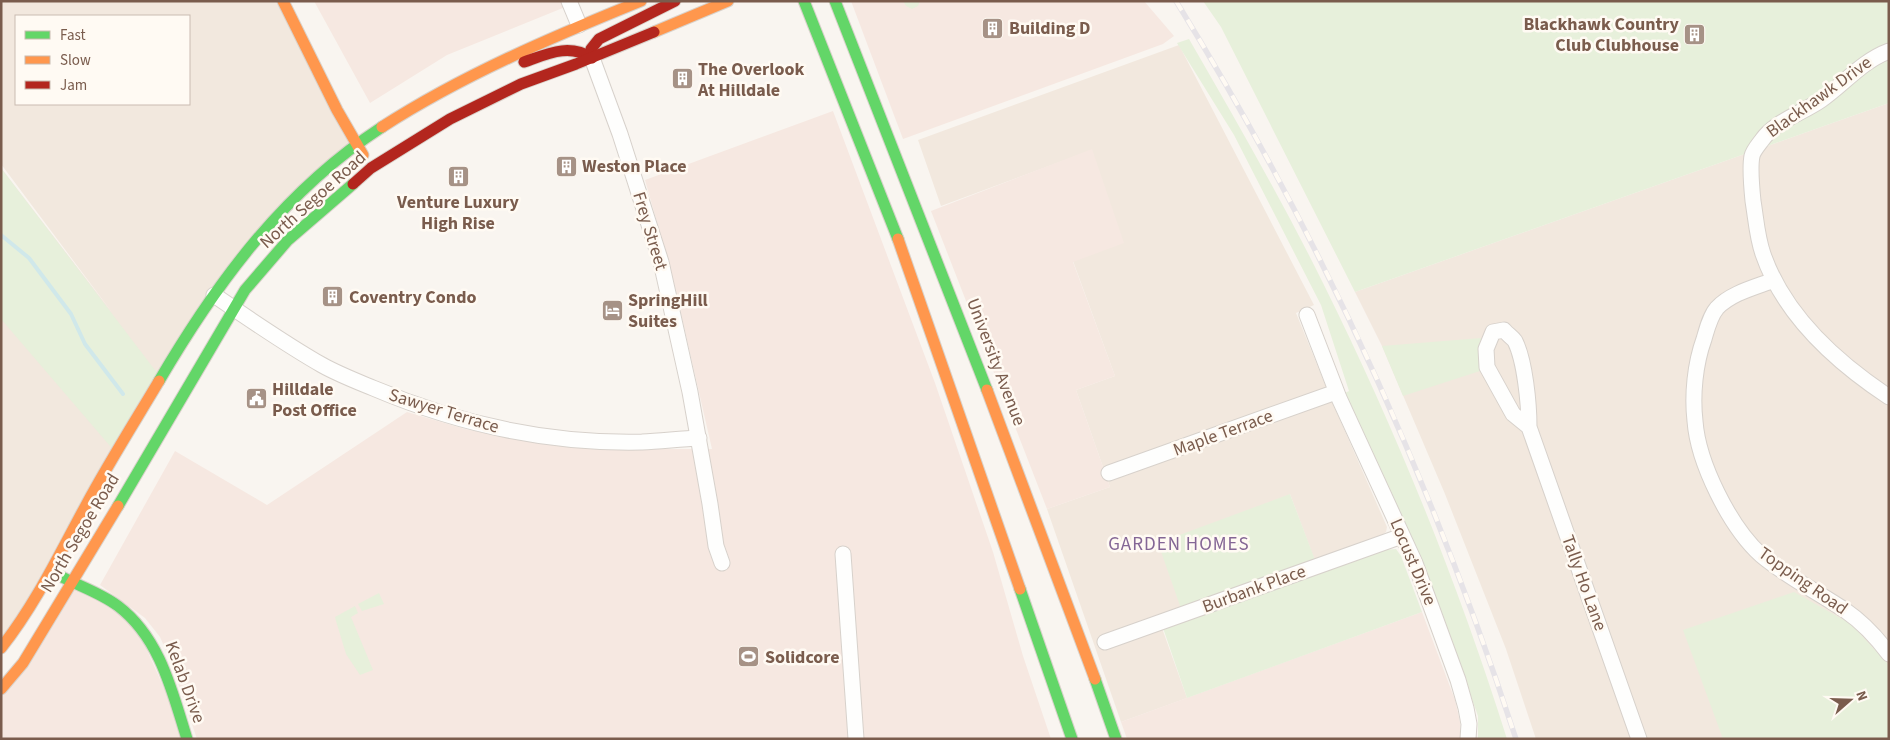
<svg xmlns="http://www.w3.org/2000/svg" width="1890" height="740" font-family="'Source Sans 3',sans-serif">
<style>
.residential{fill:#f2e8de;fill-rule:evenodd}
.commercial{fill:#f6e8e1}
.green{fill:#e7f0db}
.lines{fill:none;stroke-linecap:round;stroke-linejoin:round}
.stream{stroke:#d0e8ea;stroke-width:4}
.street-casing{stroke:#d7d1cb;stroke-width:17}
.fast-casing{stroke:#d9d2cb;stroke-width:13}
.slow-casing{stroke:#d9d2cb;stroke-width:13}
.jam-casing{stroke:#d9d2cb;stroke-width:13}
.street{stroke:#fefefd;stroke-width:15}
.fast{stroke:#63d668;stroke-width:11}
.slow{stroke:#ff974d;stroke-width:11}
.jam{stroke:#b3261e;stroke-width:11}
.rail-casing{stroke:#e6e3e7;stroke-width:5.5}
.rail{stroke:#fffaf3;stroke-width:4;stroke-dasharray:11;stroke-linecap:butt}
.labels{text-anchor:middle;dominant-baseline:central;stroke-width:5;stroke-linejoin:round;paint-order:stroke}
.poi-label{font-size:18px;font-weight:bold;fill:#7a5c4d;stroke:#fffaf3;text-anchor:start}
.street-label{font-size:18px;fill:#7a5c4d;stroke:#fffaf3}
.neighbourhood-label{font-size:19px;letter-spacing:1px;fill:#846695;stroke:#fffaf3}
</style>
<rect width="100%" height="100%" fill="#f9f5f0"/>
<g class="residential">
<path d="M 1,1 L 283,1 L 356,144 L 253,241 L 1,648 L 1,168 L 114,315 L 1,164 ZM 16,16 L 189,16 L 189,104 L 16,104 Z"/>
<path d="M 1179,45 L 1314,305 L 1296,313 L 1333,404 L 1387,527 L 1386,532 L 1379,537 L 1315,561 L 1290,494 L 1181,608 L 1158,617 L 1187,698 L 1121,722 L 1047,509 L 1110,487 L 1076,390 L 1115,376 L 1073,261 L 1092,150 L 941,206 L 918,140 Z"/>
<path d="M 1889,103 L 1889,739 L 1536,739 L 1506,649 L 1445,494 L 1382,346 L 1355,292 Z"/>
</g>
<g class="commercial">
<path d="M 314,1 L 580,1 L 447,55 L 370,103 Z"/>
<path d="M 851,1 L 1144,1 L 1174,36 L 1163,44 L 903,139 Z"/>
<path d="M 833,111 L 935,383 L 993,552 L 1023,656 L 1051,739 L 197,739 L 171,662 L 160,637 L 145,618 L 100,585 L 175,451 L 267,505 L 407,412 L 465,429 L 550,445 L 613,449 L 712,449 L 673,279 L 645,180 Z"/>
<path d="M 1092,149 L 1124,243 L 1073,262 L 1115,376 L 1076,390 L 1110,487 L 1047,509 L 931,211 Z"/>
<path d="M 71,582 L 133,619 L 187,739 L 1,739 L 1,689 Z"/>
<path d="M 1422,612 L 1455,700 L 1460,722 L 1460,739 L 1127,739 L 1121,722 Z"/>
</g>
<g class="green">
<path d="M 903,1 L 920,1 L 918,6 L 912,9 L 906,6 Z"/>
<path d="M 1203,1 L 1889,1 L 1889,103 L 1355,292 L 1221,27 Z"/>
<path d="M 1189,39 C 1235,119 1282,200 1323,283 C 1396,430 1458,583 1507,739 L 1478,739 L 1478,716 L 1422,561 L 1345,393 L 1349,391 L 1321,305 L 1234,135 L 1177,43 Z"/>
<path d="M 1,168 L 161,378 L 116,453 L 1,319 Z"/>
<path d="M 1481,338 L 1479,354 L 1483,370 L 1403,396 L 1382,346 Z"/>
<path d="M 1290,494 L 1320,573 L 1384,550 L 1396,549 L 1401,556 L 1422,612 L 1187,698 L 1163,628 L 1185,620 L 1158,543 Z"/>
<path d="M 1794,592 L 1851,624 L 1889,665 L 1889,739 L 1723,739 L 1683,630 Z"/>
<path d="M 379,593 L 384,604 L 362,611 L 358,604 Z"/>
<path d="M 355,606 L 358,613 L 351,617 L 373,670 L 360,675 L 346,654 L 336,621 L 335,617 Z"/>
</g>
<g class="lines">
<path class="stream" d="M 1,235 L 29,258 L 71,314 L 85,344 L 123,394"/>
<defs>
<g id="street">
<path d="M 569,1 L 579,25"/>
<path d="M 1889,51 C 1862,61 1844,84 1821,100 C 1804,112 1774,122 1762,140 C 1759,144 1753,151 1752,156 C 1750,166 1752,191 1753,201 C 1756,219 1757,237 1763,254 C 1784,315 1836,362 1889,397"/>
<path d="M 592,58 L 620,134 L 661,262 L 690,392 L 710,504 L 716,546 L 722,563"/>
<path d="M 1774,280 C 1756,287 1731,293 1717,308 C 1710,316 1707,329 1704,339 C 1695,364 1692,395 1695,421 C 1698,463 1730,527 1761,555 C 1787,577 1818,592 1846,611 C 1862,622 1877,638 1889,654"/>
<path d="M 214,295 C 249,319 285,344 322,365 C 338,374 356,381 373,388 C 458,424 550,444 642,442 C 661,441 680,439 699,438"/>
<path d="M 1307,315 L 1339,398 L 1415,563 L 1432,609 L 1458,680 L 1466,708 L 1469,724 L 1468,739"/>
<path d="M 1529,427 L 1513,414 L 1487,367 L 1486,349 L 1493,332 L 1504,330 C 1507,334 1512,337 1515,341 C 1525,361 1529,404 1529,427 L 1639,739"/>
<path d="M 1109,473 L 1336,392"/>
<path d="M 843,554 L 856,739"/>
<path d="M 1105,642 L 1402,536"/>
</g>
<g id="fast">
<path d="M 804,1 L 898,239"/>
<path d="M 835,1 L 987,390"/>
<path d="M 159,381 C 217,282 284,191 382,127"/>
<path d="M 118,506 L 245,290 L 288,240 L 353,184"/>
<path d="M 60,576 C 79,586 101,593 118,606 C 160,638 172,691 187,739"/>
<path d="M 1020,589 L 1072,739"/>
<path d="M 1095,679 L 1116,739"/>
</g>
<g id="slow">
<path d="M 283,1 L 337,110 L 363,155"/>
<path d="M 654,32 L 728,1"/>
<path d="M 382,127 C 463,75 552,37 641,1"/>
<path d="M 898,239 L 1020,589"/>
<path d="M 987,390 L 1095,679"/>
<path d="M 1,648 C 35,605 59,555 85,507 C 108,464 134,423 159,381"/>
<path d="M 1,689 L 23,663 L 118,506"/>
</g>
<g id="jam">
<path d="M 591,55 L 591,49 L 599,39 L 675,1"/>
<path d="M 524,62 C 547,54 569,43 592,58"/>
<path d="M 353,184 L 371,168 L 450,119 L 521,84 L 576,64 L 654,32"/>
</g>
</defs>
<use href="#street" class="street-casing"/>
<use href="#fast" class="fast-casing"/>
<use href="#slow" class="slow-casing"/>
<use href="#jam" class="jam-casing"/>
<use href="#street" class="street"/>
<use href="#fast" class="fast"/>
<use href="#slow" class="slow"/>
<use href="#jam" class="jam"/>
<defs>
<path id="rail" d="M 1176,1 C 1320,235 1431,478 1516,739"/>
</defs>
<use href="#rail" class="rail-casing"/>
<use href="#rail" class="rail"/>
</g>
<defs>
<symbol id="building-square" viewBox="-11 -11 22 22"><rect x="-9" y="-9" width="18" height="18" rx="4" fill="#a69286" stroke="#fffaf3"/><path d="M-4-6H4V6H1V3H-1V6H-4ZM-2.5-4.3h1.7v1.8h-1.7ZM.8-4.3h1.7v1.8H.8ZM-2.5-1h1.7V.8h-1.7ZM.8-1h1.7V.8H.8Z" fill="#fff"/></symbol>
<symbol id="hotel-square" viewBox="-11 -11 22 22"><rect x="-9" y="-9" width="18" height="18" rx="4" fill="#a69286" stroke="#fffaf3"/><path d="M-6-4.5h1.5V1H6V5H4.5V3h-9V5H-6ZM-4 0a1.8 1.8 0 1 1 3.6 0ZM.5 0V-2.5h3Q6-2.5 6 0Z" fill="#fff"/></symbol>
<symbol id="civic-square" viewBox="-11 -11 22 22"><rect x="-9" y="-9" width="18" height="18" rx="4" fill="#a69286" stroke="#fffaf3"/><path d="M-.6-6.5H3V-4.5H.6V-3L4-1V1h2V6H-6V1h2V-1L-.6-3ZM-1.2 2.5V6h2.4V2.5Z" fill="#fff"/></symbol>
<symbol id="stadium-square" viewBox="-11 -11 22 22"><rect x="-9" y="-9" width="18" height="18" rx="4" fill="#a69286" stroke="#fffaf3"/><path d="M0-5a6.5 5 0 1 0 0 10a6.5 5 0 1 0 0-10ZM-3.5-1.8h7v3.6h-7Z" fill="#fff"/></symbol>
</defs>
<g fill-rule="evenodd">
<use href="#building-square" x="980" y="16" width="25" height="25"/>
<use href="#building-square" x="1682" y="22" width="25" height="25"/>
<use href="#building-square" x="670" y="66" width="25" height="25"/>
<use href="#building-square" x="554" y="154" width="25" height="25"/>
<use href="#building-square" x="446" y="164" width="25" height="25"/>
<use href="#building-square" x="320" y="284" width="25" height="25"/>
<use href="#hotel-square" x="600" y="298" width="25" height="25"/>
<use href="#civic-square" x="244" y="386" width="25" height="25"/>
<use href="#stadium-square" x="736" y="644" width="25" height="25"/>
</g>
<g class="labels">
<g class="poi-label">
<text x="1679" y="24" text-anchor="end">Blackhawk Country<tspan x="1679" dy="21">Club Clubhouse</tspan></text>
<text x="1009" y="28">Building D</text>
<text x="698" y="69">The Overlook<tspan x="698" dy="21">At Hilldale</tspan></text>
<text x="582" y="166">Weston Place</text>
<text x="458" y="202" text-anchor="middle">Venture Luxury<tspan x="458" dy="21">High Rise</tspan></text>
<text x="349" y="297">Coventry Condo</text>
<text x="628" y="300">SpringHill<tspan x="628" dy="21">Suites</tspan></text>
<text x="272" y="389">Hilldale<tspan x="272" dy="21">Post Office</tspan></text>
<text x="765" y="657">Solidcore</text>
</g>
<g class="street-label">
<text transform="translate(1819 97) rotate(-36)">Blackhawk Drive</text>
<text transform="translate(313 200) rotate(-42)">North Segoe Road</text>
<text transform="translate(650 231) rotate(73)">Frey Street</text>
<text transform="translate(996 362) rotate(69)">University Avenue</text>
<text transform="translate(444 411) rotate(17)">Sawyer Terrace</text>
<text transform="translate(1223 433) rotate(-20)">Maple Terrace</text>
<text transform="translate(80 533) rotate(-59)">North Segoe Road</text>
<text transform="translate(1413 562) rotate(67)">Locust Drive</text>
<text transform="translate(1803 581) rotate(35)">Topping Road</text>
<text transform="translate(1584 583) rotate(70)">Tally Ho Lane</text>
<text transform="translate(1254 589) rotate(-20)">Burbank Place</text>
<text transform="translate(185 682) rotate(70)">Kelab Drive</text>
</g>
<g class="neighbourhood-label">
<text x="1179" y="544">GARDEN HOMES</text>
</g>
</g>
<rect width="1890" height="740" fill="none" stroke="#7a5c4d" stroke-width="5"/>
<rect x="15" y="15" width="175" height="90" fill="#fffaf3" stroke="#cabbb1"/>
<rect x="25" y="31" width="25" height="8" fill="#63d668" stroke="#cabbb1"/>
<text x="60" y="40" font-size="15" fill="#7a5c4d">Fast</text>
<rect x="25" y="56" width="25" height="8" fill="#ff974d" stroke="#cabbb1"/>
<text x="60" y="65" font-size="15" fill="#7a5c4d">Slow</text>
<rect x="25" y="81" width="25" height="8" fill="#b3261e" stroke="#cabbb1"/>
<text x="60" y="90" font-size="15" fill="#7a5c4d">Jam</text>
<g transform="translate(1850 700) rotate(70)" stroke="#fffaf3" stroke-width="4" paint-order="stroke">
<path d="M0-4L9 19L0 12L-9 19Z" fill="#7a5c4d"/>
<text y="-8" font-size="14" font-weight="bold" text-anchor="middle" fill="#7a5c4d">N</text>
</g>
</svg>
